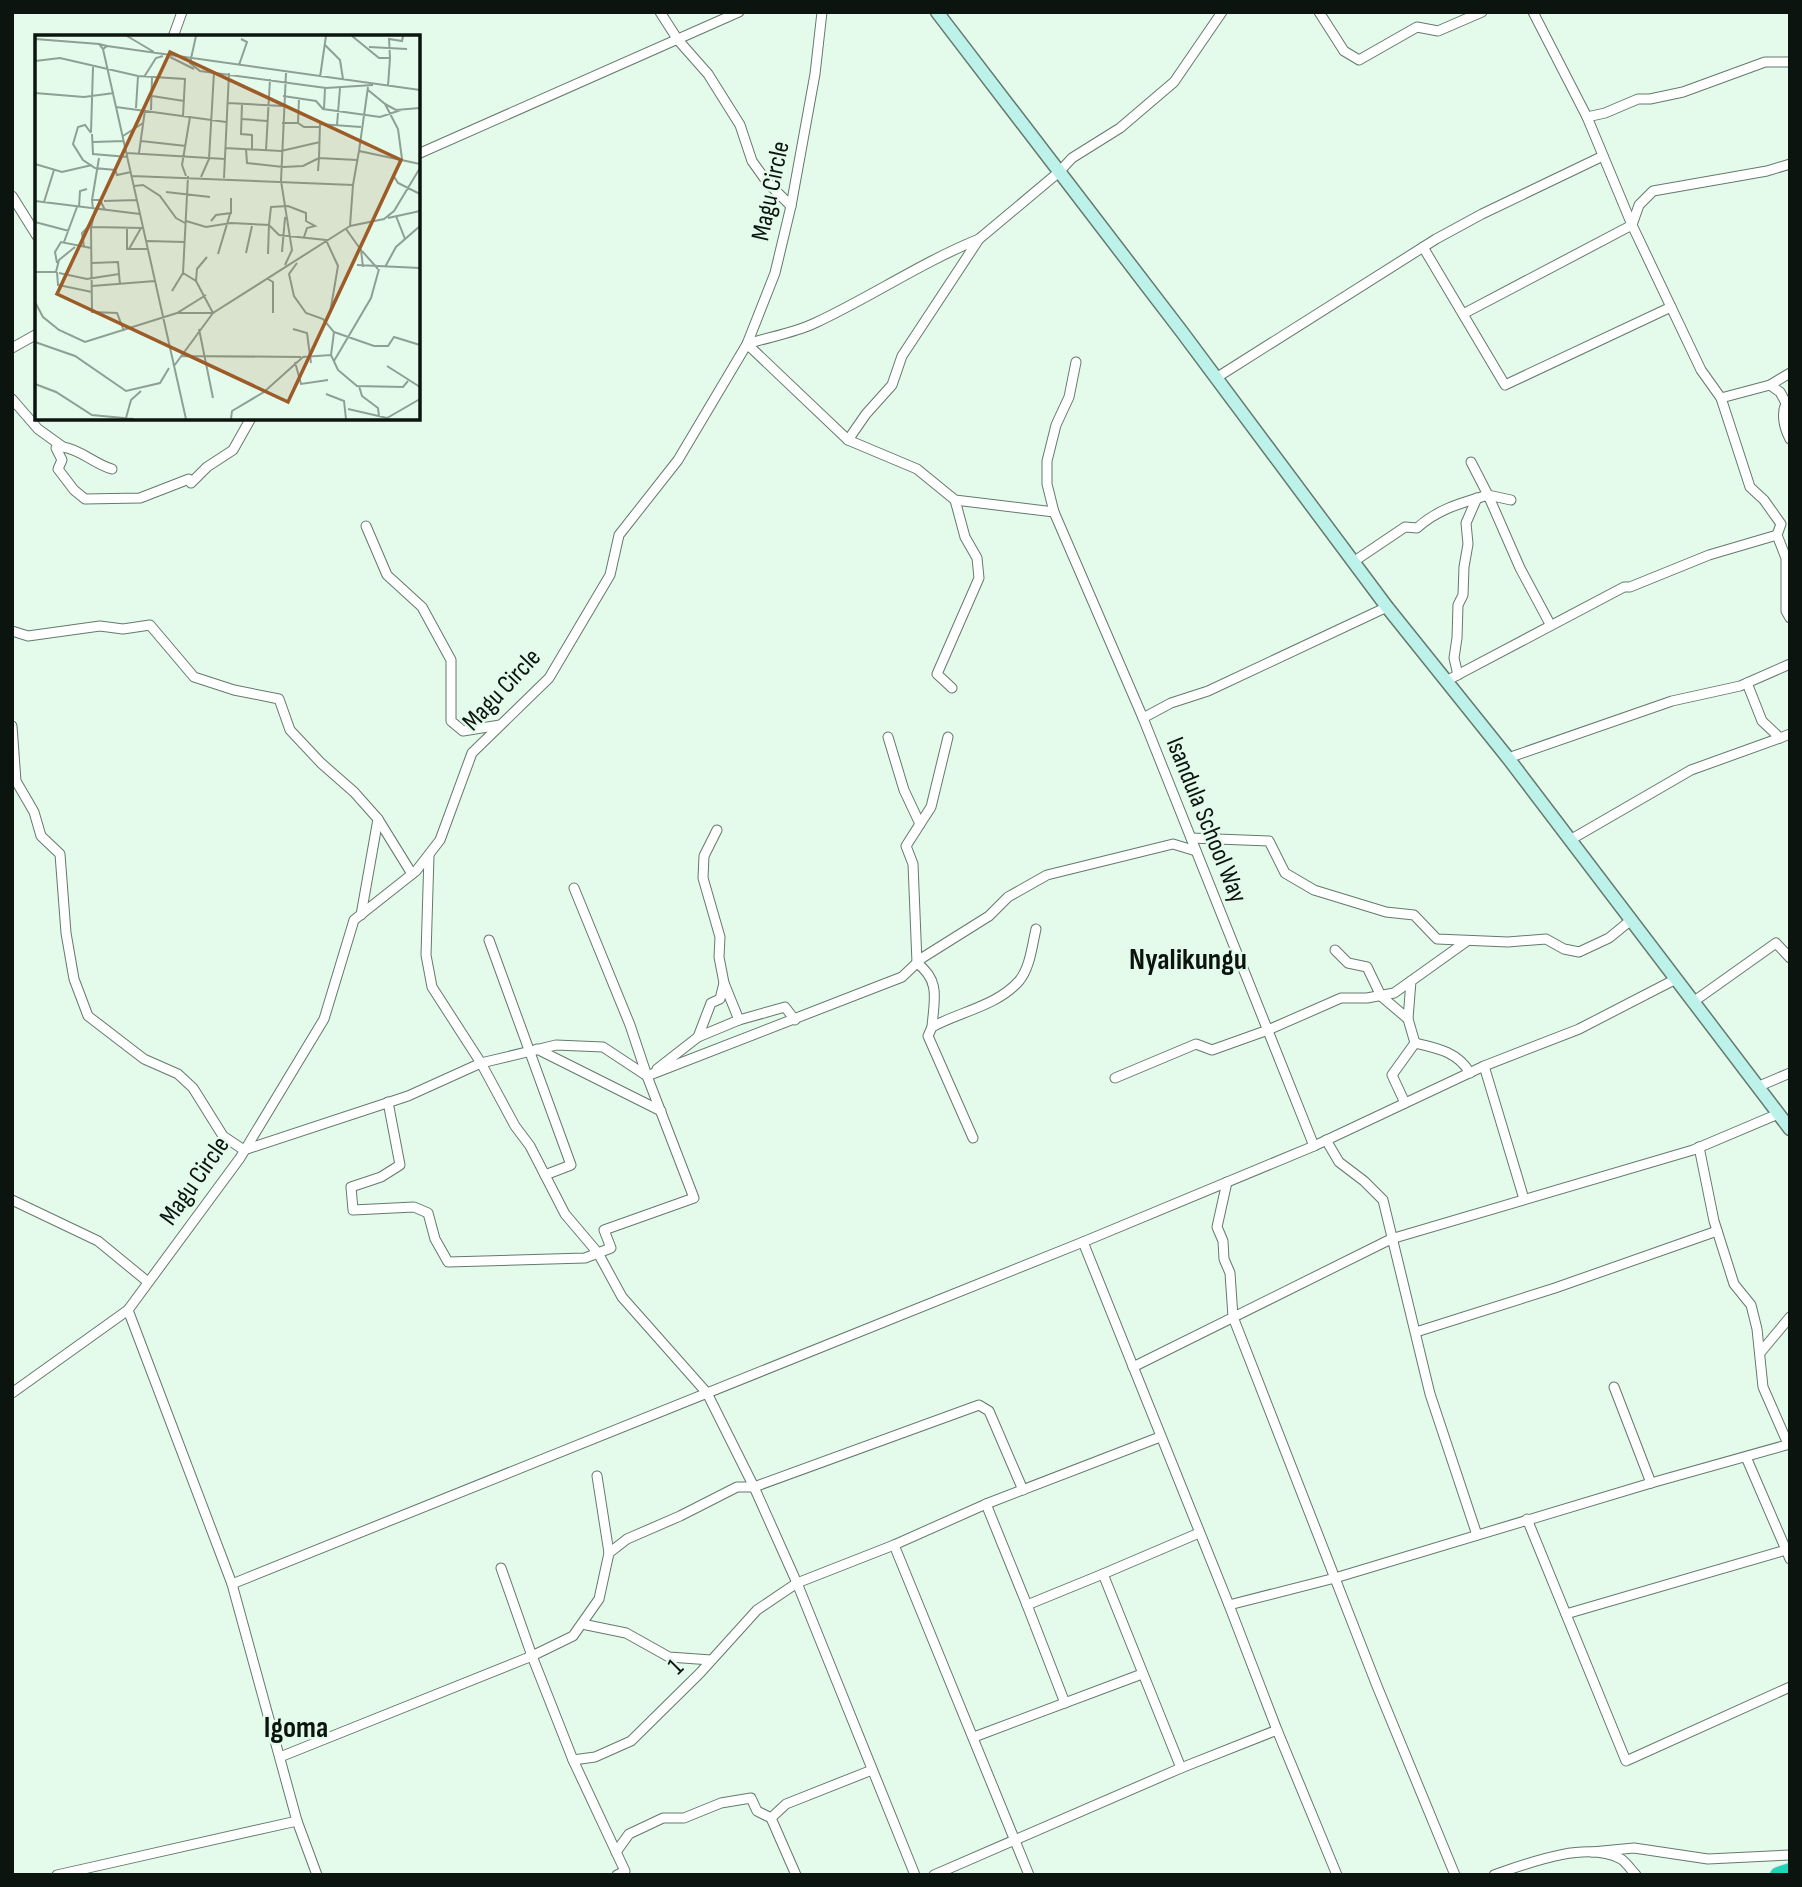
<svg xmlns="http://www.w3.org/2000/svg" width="1802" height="1887" font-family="'Sofia Sans Condensed',sans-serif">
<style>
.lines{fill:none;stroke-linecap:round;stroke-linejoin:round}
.street-casing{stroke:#65796d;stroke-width:11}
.secondary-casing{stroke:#65796d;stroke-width:15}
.highway-casing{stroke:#e2e3e2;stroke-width:18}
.street{stroke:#fff;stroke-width:9}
.secondary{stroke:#bcf2e9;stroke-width:12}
.highway{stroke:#21d3b7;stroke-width:16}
.labels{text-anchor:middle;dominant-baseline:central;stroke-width:5;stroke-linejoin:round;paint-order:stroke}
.street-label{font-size:26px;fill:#0c140f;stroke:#e4fbec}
.quarter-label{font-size:30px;font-weight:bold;fill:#0c140f;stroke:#e4fbec}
.inset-road{fill:none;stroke:#8e9f94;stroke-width:2}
.view{fill:#9d5b28;fill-opacity:0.15;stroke:#9d5b28;stroke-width:3.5}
.inset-edge{fill:none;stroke:#0c140f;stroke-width:3.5}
</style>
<rect width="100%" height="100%" fill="#e4fbec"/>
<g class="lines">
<defs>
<g id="street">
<path d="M 660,12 L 678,40 L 708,74 L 740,125 L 752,161 L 767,182 L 791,206"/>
<path d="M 1319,12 L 1344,51 L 1359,60 L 1417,27 L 1438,31 L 1482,12"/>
<path d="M 1533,12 L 1587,117 L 1632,225 L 1701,370 L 1721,398 L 1750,487 L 1764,500 L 1781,524 L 1777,535 L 1786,558 L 1786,611 L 1790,618"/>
<path d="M 173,37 L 182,12"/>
<path d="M 1587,117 L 1605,113 L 1638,99 L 1650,99 L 1683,92 L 1765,62 L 1790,62"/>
<path d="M 418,154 L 739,12"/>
<path d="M 12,196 L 37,236"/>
<path d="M 1423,247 L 1505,385 L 1671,307"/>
<path d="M 1463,314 L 1632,225 L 1639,205 L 1653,191 L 1767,171 L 1790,164"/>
<path d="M 747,344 L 848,440 L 917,469 L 955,500 L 1054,512"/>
<path d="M 747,344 C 769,337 794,333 815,323 C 871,297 922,262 979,239"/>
<path d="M 12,348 L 37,334"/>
<path d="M 1076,362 L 1069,397 L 1056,425 L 1047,461 L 1047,484 L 1054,512 L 1143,718 L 1314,1146"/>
<path d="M 1216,378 L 1436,239 L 1482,214 L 1603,156"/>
<path d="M 1770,385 L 1780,392 L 1786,403 C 1781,414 1784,428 1790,439"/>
<path d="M 1721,398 L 1770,385 L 1790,373"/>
<path d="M 12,399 L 38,429 L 63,447 L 56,448 L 62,460 L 58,469 L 74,490 L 85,499 L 140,498 L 189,479"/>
<path d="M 848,440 L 866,414 L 892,385 L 902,356 L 979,239 L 1059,172 L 1072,158 L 1120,128 L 1174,82 L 1222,12"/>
<path d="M 63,447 C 82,450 94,464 112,469"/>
<path d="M 1471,462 L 1488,495 L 1511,500"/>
<path d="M 191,483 L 207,467 L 233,450 L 251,418"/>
<path d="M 366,526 L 387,575 L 422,607 L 451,660 L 451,721 L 463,731 L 500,725"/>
<path d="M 1353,562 L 1405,527 L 1417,528 C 1438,509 1461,503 1488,495 L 1520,568 L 1550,624"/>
<path d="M 12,631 L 28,636 L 100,626 L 123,629 L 150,625 L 194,677 L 234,690 L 279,699 L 290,730 L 321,763 L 354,792 L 378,819 L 361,915"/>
<path d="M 1458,675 L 1454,658 L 1457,638 L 1458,605 L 1463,595 L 1464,567 L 1468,544 L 1466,523 L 1477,498"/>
<path d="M 1446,681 L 1624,587 L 1630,587 L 1709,555 L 1777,535"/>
<path d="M 1747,683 L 1762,721 L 1780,738 L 1790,734"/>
<path d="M 952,688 L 937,674 L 979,578 L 977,558 L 965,537 L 955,500"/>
<path d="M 1143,718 L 1171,703 L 1208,691 L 1387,607"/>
<path d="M 12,726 L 16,781 L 34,812 L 41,836 L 60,854 L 66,933 L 74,979 L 88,1016 L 144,1059 L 178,1074 L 193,1088 L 223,1136 L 244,1150 L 408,1096 L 481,1063 L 556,1045 L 603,1047 L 647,1076 L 630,1025 L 574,888"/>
<path d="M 888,737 L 904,790 L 920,824 L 906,846 L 913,864 L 917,963 C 941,981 934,1000 932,1027"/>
<path d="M 1508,758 L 1672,701 L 1740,686 L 1790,664"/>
<path d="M 378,819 L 412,874"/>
<path d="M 920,824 L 931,807 L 948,737"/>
<path d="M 717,830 L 704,856 L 703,878 L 720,937 L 719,957 L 724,983 L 739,1020 L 785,1007 L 795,1020"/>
<path d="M 1191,838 L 1269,841 L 1285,873 L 1314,890 L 1386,912 L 1414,915 L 1437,939 L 1508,942 L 1546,939 L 1564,949 L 1579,952 L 1609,938 L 1631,920"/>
<path d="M 1570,840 L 1691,770 L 1780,738"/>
<path d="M 429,855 L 426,955 L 432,987 L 481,1063 L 515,1126 L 530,1146 L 565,1214 L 598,1253 L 622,1297 L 707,1393 L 754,1487 L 797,1583 L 915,1875"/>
<path d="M 489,940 L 571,1165 L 545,1175"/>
<path d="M 1335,950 L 1348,963 L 1367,967 L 1381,996 L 1408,1019"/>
<path d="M 1693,1002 L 1776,943 L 1790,958"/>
<path d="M 698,1037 L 739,1020"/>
<path d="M 1415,1043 C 1437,1048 1458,1052 1470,1073"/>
<path d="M 537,1049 L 661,1111"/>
<path d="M 1484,1066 L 1524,1199"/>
<path d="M 657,1069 L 698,1037 L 711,1003 L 720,999 L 724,983"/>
<path d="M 647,1076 L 902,977 L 922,958 L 989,916 L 1008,897 L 1047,875 L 1173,844 L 1196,851"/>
<path d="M 1115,1078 L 1196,1044 L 1212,1050 L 1268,1030 L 1341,998 L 1367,998 L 1394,993 L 1411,981"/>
<path d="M 1757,1087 L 1790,1073"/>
<path d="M 388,1102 L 400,1165 L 381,1177 L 351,1187 L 353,1210 L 414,1207 L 428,1213 L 435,1239 L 448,1262 L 585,1258 L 611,1248 L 604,1230 L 694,1198 L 647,1076"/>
<path d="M 1405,1103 L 1392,1075 L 1415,1043 L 1408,1019 L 1411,981 L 1467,941"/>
<path d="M 973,1138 L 928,1036 L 932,1027 C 959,1012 997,1006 1019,981 C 1030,968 1032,946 1036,929"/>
<path d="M 1326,1140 L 1339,1162 L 1364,1181 L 1383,1200 L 1430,1394 L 1477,1535"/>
<path d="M 1699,1147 L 1714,1221 L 1734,1284 L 1751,1305 L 1757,1329 L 1763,1387 L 1788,1444"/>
<path d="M 1227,1182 L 1217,1227 L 1223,1241 L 1224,1259 L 1230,1273 L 1233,1317 L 1377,1686 L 1455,1875"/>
<path d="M 12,1200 L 98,1241 L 148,1282"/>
<path d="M 1083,1242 L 1229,1605 L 1277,1730 L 1337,1875"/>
<path d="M 1416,1332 L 1555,1288 L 1717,1231"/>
<path d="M 1760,1353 L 1790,1317"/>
<path d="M 1133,1367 L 1391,1239 L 1693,1150 L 1778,1114"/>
<path d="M 1614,1387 L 1651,1483"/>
<path d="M 12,1393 L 128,1310"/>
<path d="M 1746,1457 L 1790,1559"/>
<path d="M 597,1476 L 609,1553"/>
<path d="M 986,1504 L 1027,1605 L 1103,1574 L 1181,1768"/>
<path d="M 1527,1519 L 1626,1761 L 1790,1687"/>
<path d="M 894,1545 L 1029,1875"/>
<path d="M 501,1568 L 532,1656 L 573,1636 L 599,1599 L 609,1553 L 627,1539 L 680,1516 L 737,1487 L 754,1487 L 979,1405 L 989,1411 L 1023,1490"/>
<path d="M 1103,1574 L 1199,1533"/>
<path d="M 232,1584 L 128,1310 L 240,1158 L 324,1019 L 354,920 L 416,871 L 440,840 L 472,753 L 549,678 L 610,575 L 619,535 L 678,460 L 747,344 L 775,273 L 791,206 L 815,74 L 822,12"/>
<path d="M 1027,1605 L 1065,1703"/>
<path d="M 1229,1605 L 1335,1578 L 1651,1483 L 1790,1444"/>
<path d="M 1566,1614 L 1786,1550"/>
<path d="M 582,1624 L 626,1633 L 669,1657 L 711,1660"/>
<path d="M 974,1737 L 1142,1674"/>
<path d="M 280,1757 L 532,1656 L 573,1760 L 625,1871 L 617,1875"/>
<path d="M 573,1760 L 595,1757 L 631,1741 L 700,1673 L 757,1610 L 797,1583 L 894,1545 L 986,1504 L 1160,1437"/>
<path d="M 297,1821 L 317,1875"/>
<path d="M 616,1852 L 629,1834 L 663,1818 L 684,1818 L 721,1803 L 751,1798 L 757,1811 L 771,1818"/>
<path d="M 1592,1852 L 1634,1848 L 1708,1859 L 1790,1855"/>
<path d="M 57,1875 L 297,1821 L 232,1584 L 1083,1242 L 1314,1146 L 1484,1066 L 1579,1029 L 1676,979"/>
<path d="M 796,1875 L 771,1818 L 786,1804 L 872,1770"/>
<path d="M 934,1875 L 1181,1768 L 1277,1730"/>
<path d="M 1494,1875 C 1528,1863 1587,1840 1621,1859 C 1627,1863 1631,1870 1636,1875"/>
</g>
<path id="secondary" d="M 937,12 L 1182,332 L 1387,607 L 1508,758 L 1790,1129"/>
<path id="highway" d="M 1778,1875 L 1790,1871"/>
</defs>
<use href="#street" class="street-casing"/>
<use href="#secondary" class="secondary-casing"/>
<use href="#highway" class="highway-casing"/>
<use href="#street" class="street"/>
<use href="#secondary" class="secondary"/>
<use href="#highway" class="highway"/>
</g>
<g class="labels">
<g class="street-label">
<text transform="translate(771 191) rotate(-78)">Magu Circle</text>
<text transform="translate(502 690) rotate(-47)">Magu Circle</text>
<text transform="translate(1206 820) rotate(68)">Isandula School Way</text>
<text transform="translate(195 1181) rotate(-55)">Magu Circle</text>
<text transform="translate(676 1667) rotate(-45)">1</text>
</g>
<g class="quarter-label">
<text x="1188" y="960">Nyalikungu</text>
<text x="296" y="1728">Igoma</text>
</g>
</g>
<g transform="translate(35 35)">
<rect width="385" height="385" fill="#e4fbec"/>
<path class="inset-road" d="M 92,1 L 119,17M 161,1 L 155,28 L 165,36 L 291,53 L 338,50M 317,1 L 344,23 L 355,23 L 353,51M 0,4 L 64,9 L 68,14 L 72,11 L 64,9M 290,10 L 305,25 L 308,44M 72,11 L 385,55M 334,12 L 372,14M 68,14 L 151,384M 135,22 L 159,34M 355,23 L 354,4 L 367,6 L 368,1M 0,26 L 25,23 L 103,41 L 150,44 L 148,81M 204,30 L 212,7 L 206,4M 109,42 L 121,23 L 128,21M 285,42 L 291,1M 333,55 L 350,69 L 363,94 L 367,124M 0,58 L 49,62 L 79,58M 117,61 L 149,66M 248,61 L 281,66 L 288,74 L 345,82 L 366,75M 193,68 L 248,71M 207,69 L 206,99 L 217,100 L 217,115M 350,69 L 361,75 L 385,73M 81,72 L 191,87M 101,73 L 103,41M 289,74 L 290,53M 116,75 L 117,43M 207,84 L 232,86M 247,88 L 263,88 L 264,63M 263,88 L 269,92 L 285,92M 302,90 L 305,53M 56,97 L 58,32M 56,98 L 50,90 L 43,92 L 38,109 L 48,125 L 60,133 L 80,135 L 82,140 L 96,137M 57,99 L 58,119 L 93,122M 88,101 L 108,88M 106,106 L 151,111M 58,107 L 89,106M 190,113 L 246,116 L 285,107M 211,114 L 212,128 L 248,132 L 268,131 L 284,123 L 283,136M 231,115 L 235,44M 324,116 L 333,52M 92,118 L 190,124M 104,118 L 110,75M 322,125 L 284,123 L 285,89 L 326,92M 0,129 L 27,137 L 57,130M 358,140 L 363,148 L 385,159M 97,141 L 318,150 L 324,116 L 385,129M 151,141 L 147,130 L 155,82M 166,142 L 174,124 L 179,37M 189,143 L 194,38M 99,151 L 108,150 L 125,161 L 141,183 L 150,188M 131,157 L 175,162M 57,165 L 64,123M 0,166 L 105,179M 69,166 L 102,165M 9,167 L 19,135M 44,172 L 45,156 L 52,154M 58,174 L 57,165 L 65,165 L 70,175M 60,175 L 56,193 L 57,277 L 82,278 L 89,296M 361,181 L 370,204M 353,183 L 385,176M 151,186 L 171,192 L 196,188 L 234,190M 176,186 L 181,180 L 196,178 L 196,163M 0,187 L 34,196M 234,190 L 236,172 L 253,171 L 271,178 L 271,186 L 280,191 L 272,193 L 269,202M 315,191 L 349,184 L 359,176 L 385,133M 57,192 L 108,193M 92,194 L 92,214 L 113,214M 311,194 L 326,215 L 328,232M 112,206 L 149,207M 29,207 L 42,172M 49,212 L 47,198 L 57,188M 94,214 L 106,193M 327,216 L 343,234M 247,217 L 250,183 L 253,184M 211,218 L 217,191M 183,219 L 195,179M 233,219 L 234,190 L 244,200 L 291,205 L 303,231 L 295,278M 22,228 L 20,217 L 26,207 L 56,213M 57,228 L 83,227 L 85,250M 262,228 L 254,239 L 259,261 L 271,278 L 288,284 L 299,297 L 296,320M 250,230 L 257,215 L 246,146 L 251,38M 322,230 L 385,233M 350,232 L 361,212 L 385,191M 0,237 L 21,237 L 24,225 L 40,212M 22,237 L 23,250 L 57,257M 24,238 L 52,244 L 84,239M 233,244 L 238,247 L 238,278M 161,246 L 162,234 L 172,222M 57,251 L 120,246M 137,256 L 148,238 L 153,141M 0,267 L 8,282 L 24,295 L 50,307 L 142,278 L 171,260M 143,278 L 178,278 L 161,246 L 148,238M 164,294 L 178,363M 258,294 L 272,298 L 276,328M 299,297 L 339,311 L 353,311 L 359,302 L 385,310M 0,307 L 40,321 L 91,356 L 125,348 L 134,333M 146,321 L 266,322M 299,326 L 336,263 L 344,234M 260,327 L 266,349 L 293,345M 139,331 L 178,278 L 315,191 L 318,150M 352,331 L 385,352M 0,349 L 21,357 L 57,380 L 99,384M 324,351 L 327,361 L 343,373 L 344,381M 291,359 L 309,366 L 311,384M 313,374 L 352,383 L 385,364M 91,383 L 96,365 L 106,356M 196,384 L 197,376 L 229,357 L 268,322 L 296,320 L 303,335 L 322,351 L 368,352 L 373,346"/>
<path class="view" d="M 135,17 L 366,125 L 253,367 L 22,259 Z"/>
<rect width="385" height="385" class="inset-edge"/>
</g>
<rect width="1802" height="1887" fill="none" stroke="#0c140f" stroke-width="28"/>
</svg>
